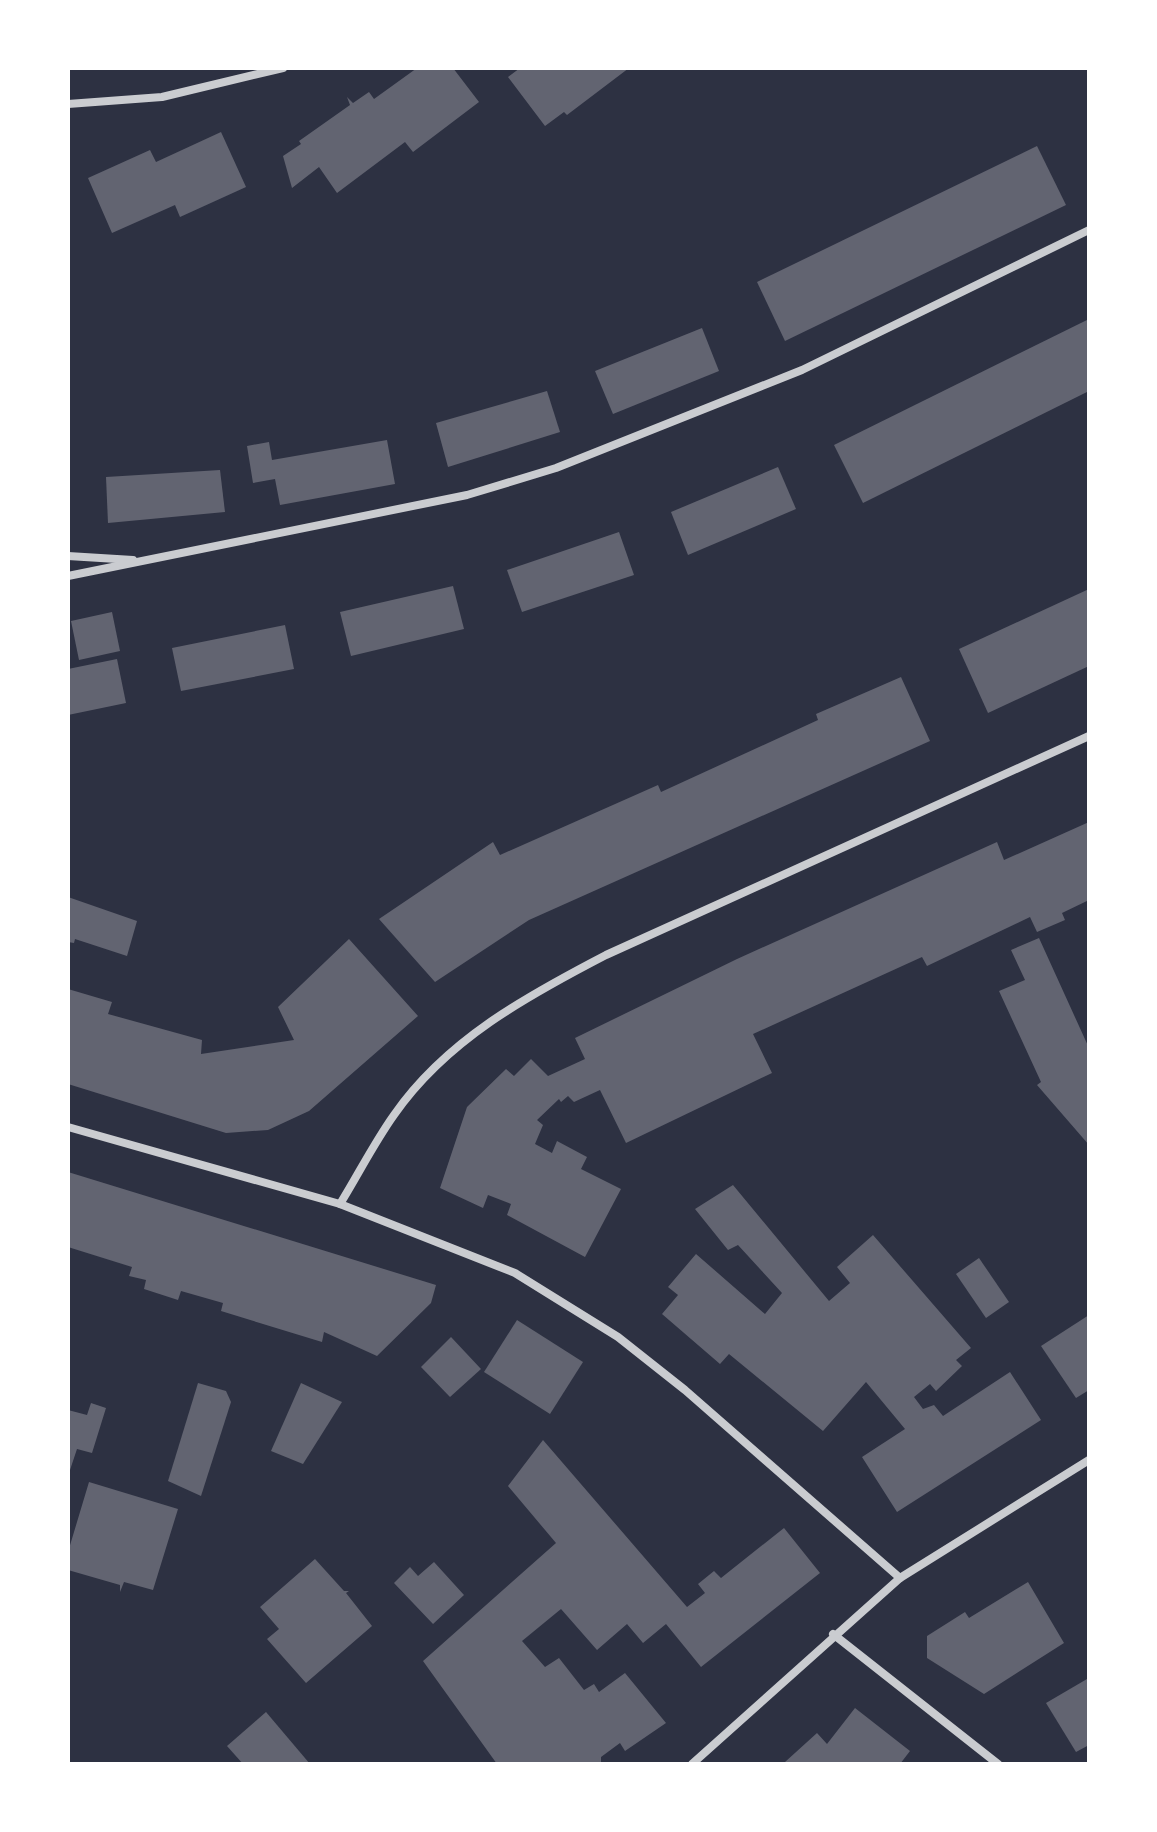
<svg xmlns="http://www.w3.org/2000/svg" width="1157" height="1832" font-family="'Noto Serif',serif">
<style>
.building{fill:#626471}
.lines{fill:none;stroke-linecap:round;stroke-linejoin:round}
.minor{stroke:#caccd0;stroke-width:8}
</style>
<rect width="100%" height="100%" fill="#2d3142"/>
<g class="building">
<path d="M 417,68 L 453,68 L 479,102 L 413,152 L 405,142 L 337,193 L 319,167 L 292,188 L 283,156 L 301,144 L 299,141 L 350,105 L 347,97 L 353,103 L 369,92 L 374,99 Z"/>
<path d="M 520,68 L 629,68 L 567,115 L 564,112 L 545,126 L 508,77 Z"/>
<path d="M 221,132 L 246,187 L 180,217 L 175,205 L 112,233 L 88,178 L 150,150 L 156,162 Z"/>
<path d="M 1037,146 L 1066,205 L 785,341 L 757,282 Z"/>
<path d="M 1089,319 L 1089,391 L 863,503 L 834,445 Z"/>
<path d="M 702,328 L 719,371 L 613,414 L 595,371 Z"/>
<path d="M 547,391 L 560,432 L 448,467 L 436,423 Z"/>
<path d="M 387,440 L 395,484 L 280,505 L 275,479 L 253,483 L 247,446 L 269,442 L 272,460 Z"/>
<path d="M 778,467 L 796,509 L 688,555 L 671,512 Z"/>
<path d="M 220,470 L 225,512 L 108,523 L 106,477 Z"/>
<path d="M 619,532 L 634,575 L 522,612 L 507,570 Z"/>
<path d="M 453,586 L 464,629 L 351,656 L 340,612 Z"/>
<path d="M 1089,589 L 1089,666 L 988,713 L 959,649 Z"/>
<path d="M 112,612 L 120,651 L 79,660 L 71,621 Z"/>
<path d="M 285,625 L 294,669 L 181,691 L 172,648 Z"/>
<path d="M 117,659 L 126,703 L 68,715 L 68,669 Z"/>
<path d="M 901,677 L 930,741 L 529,920 L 435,982 L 379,919 L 493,842 L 500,855 L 658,785 L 661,792 L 818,720 L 816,714 Z"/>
<path d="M 1089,822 L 1089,900 L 1062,913 L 1065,920 L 1037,932 L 1030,917 L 927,966 L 922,957 L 753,1034 L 772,1073 L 626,1143 L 600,1090 L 574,1102 L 568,1096 L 561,1102 L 559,1099 L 537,1120 L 543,1125 L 535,1144 L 552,1153 L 557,1141 L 587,1157 L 581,1169 L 621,1189 L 585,1257 L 507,1215 L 511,1204 L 488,1195 L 483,1208 L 440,1188 L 467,1107 L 506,1069 L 514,1076 L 531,1059 L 548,1076 L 585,1059 L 575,1038 L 737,959 L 997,842 L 1004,860 Z"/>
<path d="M 68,897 L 137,921 L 127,956 L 75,939 L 74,943 L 68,942 Z"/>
<path d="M 1039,938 L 1089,1048 L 1089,1145 L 1037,1085 L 1041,1082 L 999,991 L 1025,980 L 1011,950 Z"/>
<path d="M 349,939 L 418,1016 L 309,1111 L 268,1130 L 226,1133 L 68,1084 L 68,989 L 112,1002 L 108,1014 L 202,1040 L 201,1054 L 294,1040 L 278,1007 Z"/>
<path d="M 68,1172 L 436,1285 L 431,1303 L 377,1356 L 324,1332 L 322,1342 L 221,1311 L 223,1303 L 181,1291 L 178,1300 L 144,1289 L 146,1280 L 129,1276 L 132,1267 L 68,1247 Z"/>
<path d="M 733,1185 L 829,1301 L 850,1283 L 837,1267 L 873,1235 L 971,1348 L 956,1360 L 962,1366 L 936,1391 L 930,1384 L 914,1397 L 923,1409 L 934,1405 L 943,1416 L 1010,1372 L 1041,1420 L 897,1512 L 862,1457 L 905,1429 L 866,1382 L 823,1431 L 729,1354 L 720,1364 L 662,1314 L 678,1295 L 668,1287 L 696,1254 L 765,1314 L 782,1293 L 738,1245 L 728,1250 L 695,1209 Z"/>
<path d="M 979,1258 L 1009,1302 L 986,1318 L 956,1274 Z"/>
<path d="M 1089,1315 L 1089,1390 L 1076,1398 L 1041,1346 Z"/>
<path d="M 517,1320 L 583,1362 L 550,1414 L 484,1372 Z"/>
<path d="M 451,1337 L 481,1369 L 450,1397 L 421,1367 Z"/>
<path d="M 198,1383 L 226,1391 L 231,1402 L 201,1496 L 168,1481 Z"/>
<path d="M 301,1383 L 342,1402 L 303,1464 L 271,1451 Z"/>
<path d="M 91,1403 L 106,1408 L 92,1453 L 77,1449 L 68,1476 L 68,1410 L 87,1415 Z"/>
<path d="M 543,1440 L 687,1607 L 705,1593 L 698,1584 L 714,1571 L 721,1578 L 784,1528 L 820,1573 L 701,1667 L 666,1624 L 643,1643 L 627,1624 L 597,1650 L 561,1609 L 522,1641 L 545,1667 L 559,1658 L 584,1690 L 594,1684 L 599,1692 L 625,1673 L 666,1723 L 625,1751 L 620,1743 L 601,1757 L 601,1764 L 497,1764 L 423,1661 L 556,1543 L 508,1486 Z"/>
<path d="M 89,1482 L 178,1509 L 153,1590 L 124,1582 L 120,1592 L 120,1585 L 68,1570 L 68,1552 Z"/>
<path d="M 315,1559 L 344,1591 L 349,1591 L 346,1593 L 372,1626 L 306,1683 L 267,1639 L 279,1629 L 260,1607 Z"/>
<path d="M 434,1562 L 464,1595 L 433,1624 L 394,1583 L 410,1567 L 418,1576 Z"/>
<path d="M 1028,1582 L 1064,1643 L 984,1694 L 927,1658 L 927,1636 L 965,1612 L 969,1618 Z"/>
<path d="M 1087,1679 L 1089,1745 L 1076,1752 L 1046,1703 Z"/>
<path d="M 855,1708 L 910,1751 L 900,1764 L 785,1762 L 817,1733 L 827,1744 Z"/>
<path d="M 266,1712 L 310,1764 L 243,1764 L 227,1746 Z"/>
</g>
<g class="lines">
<g class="minor">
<path d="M 68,104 L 162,97 L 283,68"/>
<path d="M 68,556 L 133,560"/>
<path d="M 68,576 L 467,495 L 556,468 L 802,370 L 1089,230"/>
<path d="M 68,1127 L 340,1204 L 515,1273 L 618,1337 L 685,1390 L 900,1578"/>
<path d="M 340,1204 C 358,1175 374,1143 394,1115 C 446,1040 527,996 606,955 L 1089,736"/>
<path d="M 833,1634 L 998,1764"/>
<path d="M 692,1764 L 900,1578 L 1089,1460"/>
</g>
</g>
<rect width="1157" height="1832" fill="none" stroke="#ffffff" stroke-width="140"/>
</svg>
